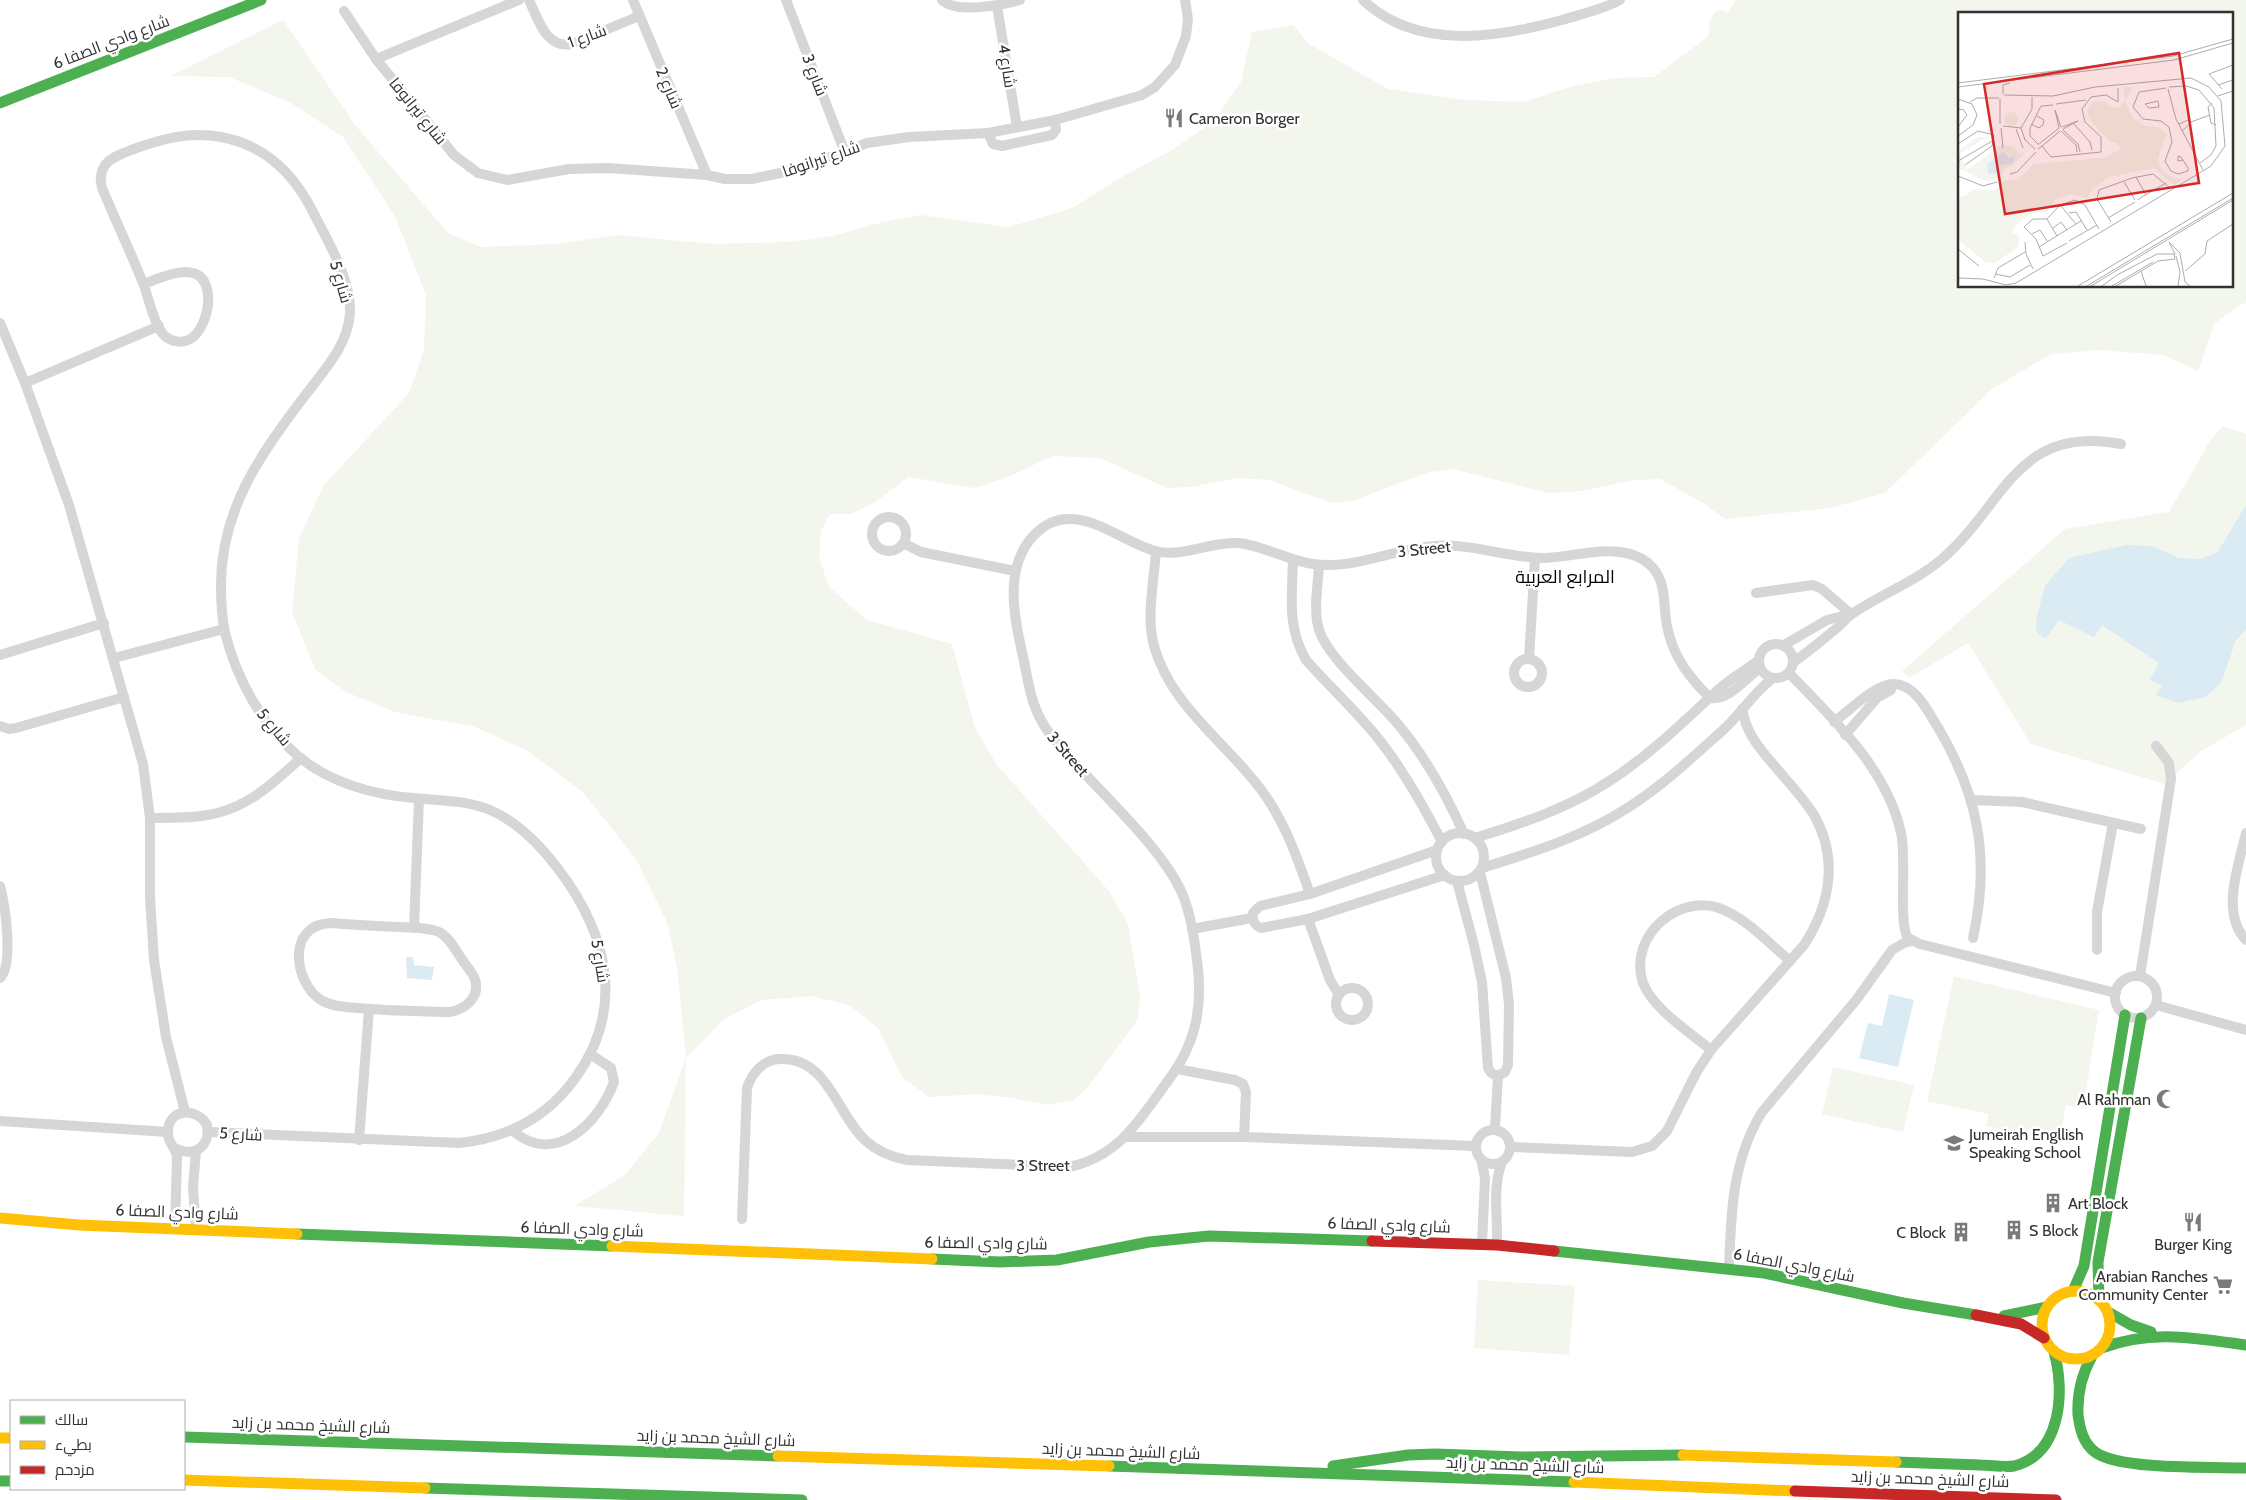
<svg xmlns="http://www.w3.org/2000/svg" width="2246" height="1500" font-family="Cabin,Cairo,sans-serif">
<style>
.green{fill:#f2f6ed;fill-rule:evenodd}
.water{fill:#daebf4}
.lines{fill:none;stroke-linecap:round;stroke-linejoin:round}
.street{stroke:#d6d6d6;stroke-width:10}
.fast{stroke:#4caf50;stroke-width:11}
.slow{stroke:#ffc107;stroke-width:11}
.jam{stroke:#c62828;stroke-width:11}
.labels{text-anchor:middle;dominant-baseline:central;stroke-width:5;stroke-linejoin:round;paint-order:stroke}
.street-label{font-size:16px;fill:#323232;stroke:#fff}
.poi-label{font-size:16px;fill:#323232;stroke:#fff;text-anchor:start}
.neighbourhood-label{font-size:18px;fill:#000;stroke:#fff}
.inset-road{fill:none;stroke:#adadad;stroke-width:1}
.view{fill:#d62828;fill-opacity:0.15;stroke:#d62828;stroke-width:2.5}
.inset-edge{fill:none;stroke:#323232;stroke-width:2.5}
</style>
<rect width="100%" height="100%" fill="#fff"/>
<g class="green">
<path d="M 1736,0 L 2246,0 L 2246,303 L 2239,305 L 2214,324 L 2198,371 L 2164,355 L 2100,350 L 2051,354 L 1992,389 L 1885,493 L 1830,508 L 1725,519 L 1703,503 L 1660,479 L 1634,480 L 1582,491 L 1548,493 L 1453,469 L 1429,472 L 1355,500 L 1331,503 L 1269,480 L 1239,478 L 1190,487 L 1167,488 L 1100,458 L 1052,456 L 1015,474 L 975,488 L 908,477 L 875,502 L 851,514 L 830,514 L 821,531 L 819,557 L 829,587 L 867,620 L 952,644 L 975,728 L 997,765 L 1109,891 L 1128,924 L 1140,995 L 1138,1019 L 1087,1088 L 1074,1100 L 1048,1105 L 1012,1098 L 976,1094 L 929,1097 L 902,1077 L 878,1028 L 849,1005 L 811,996 L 761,1000 L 723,1020 L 686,1058 L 684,1216 L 574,1206 L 625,1175 L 659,1133 L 686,1058 L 677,967 L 667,922 L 636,859 L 583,792 L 526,750 L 475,727 L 395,712 L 346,692 L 315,669 L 292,612 L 299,538 L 324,485 L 409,393 L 424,350 L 426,295 L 395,216 L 343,137 L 291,103 L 229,77 L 171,76 L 283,20 L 356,126 L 448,233 L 481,247 L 557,244 L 617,235 L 713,244 L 790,242 L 833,236 L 883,222 L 920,215 L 1009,227 L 1072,208 L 1122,177 L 1172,150 L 1214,121 L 1241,82 L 1252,32 L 1293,25 L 1309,44 L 1388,89 L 1464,100 L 1523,102 L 1570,87 L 1614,78 L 1654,77 L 1705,39 L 1709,34 C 1709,23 1709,19 1716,11 L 1724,10 L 1727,13 ZM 1960,14 L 2232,14 L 2232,286 L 1960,286 Z"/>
<path d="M 2223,426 L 2246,434 L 2246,725 L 2201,751 L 2165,784 L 2031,744 L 1968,643 L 1909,678 L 1902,671 L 2065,529 L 2169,512 L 2210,441 Z"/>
<path d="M 1954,976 L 2099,1010 L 2083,1109 L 2066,1105 L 2061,1132 L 2047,1139 L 1986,1126 L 1989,1114 L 1927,1101 Z"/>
<path d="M 1833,1067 L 1914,1085 L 1903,1132 L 1822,1114 Z"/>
<path d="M 1478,1280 L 1575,1286 L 1569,1355 L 1474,1348 Z"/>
</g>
<g class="water">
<path d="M 2246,505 L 2246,630 L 2236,640 L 2221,683 L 2205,697 L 2178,703 L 2156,695 L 2162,686 L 2150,680 L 2159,663 L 2102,625 L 2094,637 L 2059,620 L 2045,639 L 2036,631 L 2037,616 L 2045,586 L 2069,558 L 2126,545 L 2152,546 L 2179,558 L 2199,559 L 2217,553 Z"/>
<path d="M 406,957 L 413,957 L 414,965 L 434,967 L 432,980 L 407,978 Z"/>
<path d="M 1889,994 L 1914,1000 L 1898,1067 L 1859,1058 L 1868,1023 L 1882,1026 Z"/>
</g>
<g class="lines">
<g class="street">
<path d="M 529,0 C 538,19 546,49 572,44 L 639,16"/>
<path d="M 633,0 L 707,175"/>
<path d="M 786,0 L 844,150"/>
<path d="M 942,0 C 956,14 1002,5 1020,0"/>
<path d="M 1363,0 C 1417,51 1497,38 1562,20 C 1581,14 1602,10 1620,0"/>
<path d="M 997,6 L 1017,127"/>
<path d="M 344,11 L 376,59 L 454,155 L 478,173 L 507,180 L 569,169 L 608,168 L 707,175 L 725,179 L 752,179 L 799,169 L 867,143 L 909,137 L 988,133 L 1055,120 L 1142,95 L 1155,87 L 1175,65 L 1186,36 L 1188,19 L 1185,0"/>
<path d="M 376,59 L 519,0"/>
<path d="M 988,133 L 993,144 L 1002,146 L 1052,135 L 1056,130 L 1055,120"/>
<path d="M 144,284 C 165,276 204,257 208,295 C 210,314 198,347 175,341 C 170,340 165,337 162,333 C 152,319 149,298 143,283 C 130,251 115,219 102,188 C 100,179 100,173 105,165 C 111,157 122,154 131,150 C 161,139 189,131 221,137 C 265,145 294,174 313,212 C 328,242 351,278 350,313 C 348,345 325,369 307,393 C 262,451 220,510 221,587 C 221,602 222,618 225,633 C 237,680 262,725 299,757 C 331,783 374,795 414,798 C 440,801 466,800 490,810 C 519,822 541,846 559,870 C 607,934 626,1007 576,1077 C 548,1117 507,1138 459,1143 L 209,1132"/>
<path d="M 0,323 L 25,383 L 69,505 L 143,764 L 150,818 L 150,897 L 154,960 L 166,1037 L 185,1112"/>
<path d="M 25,383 L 159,326"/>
<circle cx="889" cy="534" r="17"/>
<path d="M 903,543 L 921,552 L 1015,571"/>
<path d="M 1156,551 C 1154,581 1146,617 1154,646 C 1170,703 1220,738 1255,782 C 1282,814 1296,854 1310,894"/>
<path d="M 1293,560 C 1292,596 1287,628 1306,660 C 1329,686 1355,710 1377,737 C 1403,769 1423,805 1442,842"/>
<path d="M 1319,565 C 1318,586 1313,610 1319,630 C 1329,660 1375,697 1397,723 C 1425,756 1446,794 1464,834"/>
<path d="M 1756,593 L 1813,585 L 1822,589 L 1851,614"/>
<circle cx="1776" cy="661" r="17"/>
<path d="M 1784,645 L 1827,620 L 1851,614"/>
<path d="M 0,655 L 104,623"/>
<path d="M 114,658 L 224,629"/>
<path d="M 1529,659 L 1535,558"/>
<circle cx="1528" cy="673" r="14"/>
<path d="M 1794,662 C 1809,651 1824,639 1838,627 C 1843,623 1847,617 1852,614 C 1881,594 1915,582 1942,559 C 2005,505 2016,424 2121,444"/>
<path d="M 1789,673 C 1833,719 1887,768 1901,833 C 1907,857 1898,924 1908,938 L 1920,944 L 2116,993"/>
<path d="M 1834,722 C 1849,711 1876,683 1894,684 C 1914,685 1925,706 1934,721 C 1978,792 1991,856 1973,938"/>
<path d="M 0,726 L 9,729 L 16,728 L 124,697"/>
<path d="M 1845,735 L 1877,698 L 1891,690"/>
<path d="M 1972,800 L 2022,802 L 2141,829"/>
<path d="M 150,818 C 172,817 195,819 217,813 C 251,805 275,781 301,758"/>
<path d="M 2246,833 C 2239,864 2220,914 2246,940"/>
<circle cx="1460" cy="857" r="24"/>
<path d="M 1475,838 C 1523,823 1569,808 1611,780 C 1651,754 1684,721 1719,689 C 1731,678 1746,670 1759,660"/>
<path d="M 1437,850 L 1310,894 L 1260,906 L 1253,913 C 1252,921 1254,925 1261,928 L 1308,919 L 1445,875"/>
<path d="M 1482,868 C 1533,852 1583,837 1629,807 C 1663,785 1693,757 1723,730 C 1741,714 1753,693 1773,678"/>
<path d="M 1457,881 L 1474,945 L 1482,982 L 1488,1068 C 1492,1076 1498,1077 1505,1072 L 1508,1065 L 1509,1004 L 1506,978 L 1480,872"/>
<path d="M 0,886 C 5,904 14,965 0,978"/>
<path d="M 1308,919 L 1330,980 L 1339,995"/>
<path d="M 331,923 C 354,925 377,926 400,927 C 413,928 427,927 439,932 C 449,937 455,949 461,958 C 465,964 471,971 474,977 C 482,996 466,1009 450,1012 C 419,1011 388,1011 358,1008 C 348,1007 337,1007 327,1003 C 296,992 282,925 331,923 Z"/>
<path d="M 414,928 L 419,799"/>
<path d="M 1192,929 L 1252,918"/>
<path d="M 2097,950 L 2097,912 L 2113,823"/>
<circle cx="2136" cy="997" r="21"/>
<path d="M 2140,976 L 2171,779 L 2169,763 L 2156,746"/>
<circle cx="1352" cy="1004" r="16"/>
<path d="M 2156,1005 L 2246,1030"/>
<path d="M 1711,1050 C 1691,1033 1653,1009 1643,983 C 1627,935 1682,889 1726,911 C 1750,922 1770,944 1790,961"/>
<path d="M 1177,1069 L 1235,1080 L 1243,1084 L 1246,1092 L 1244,1137"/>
<path d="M 0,1121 L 168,1132"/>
<path d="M 1495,1129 L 1498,1075"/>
<circle cx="1493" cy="1147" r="17"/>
<path d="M 513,1131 C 555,1167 599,1123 614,1082 L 611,1068 L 590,1054"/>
<path d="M 1126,1137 L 1244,1137 L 1475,1146"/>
<path d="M 359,1140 L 369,1009"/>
<path d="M 1511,1147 L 1632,1152 L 1652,1146 L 1667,1131 L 1696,1073 L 1711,1050 L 1804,945 C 1830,905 1839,859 1814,815 C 1804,799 1791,785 1778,770 C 1761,750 1747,736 1742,709"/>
<path d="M 196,1151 L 193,1187 L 196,1229"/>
<path d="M 1481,1159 L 1485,1178 L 1482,1244"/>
<path d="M 742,1219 L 747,1088 C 752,1073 763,1060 779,1059 C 828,1056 836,1114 866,1141 C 878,1152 891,1157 907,1160 L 1069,1167 C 1121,1156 1141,1117 1170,1078 C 1195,1044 1202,1011 1198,969 C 1195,944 1192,917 1182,893 C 1165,854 1115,806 1085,774 C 1069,757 1052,740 1041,720 C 1031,702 1028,681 1024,661 C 1015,620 1002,569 1034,535 C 1043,526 1054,519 1068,519 C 1098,518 1126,543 1155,551 C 1183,558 1210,541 1239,543 C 1264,546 1287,560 1313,564 C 1355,570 1392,549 1434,546 C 1471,543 1505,557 1541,558 C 1569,558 1599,547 1626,553 C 1636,555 1646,560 1653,568 C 1667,584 1663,607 1667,626 C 1673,657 1689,677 1710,698 C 1729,701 1746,678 1760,668"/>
<path d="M 175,1228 L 177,1157 C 176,1147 167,1143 168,1132 C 168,1108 197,1107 207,1125 C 211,1145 195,1158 177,1149"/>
<path d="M 1497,1245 C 1498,1218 1492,1187 1502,1162"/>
<path d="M 1729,1268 C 1731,1213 1732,1161 1762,1112 L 1857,999 L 1892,950 L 1904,943 L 1912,941"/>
</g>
<g class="fast">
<path d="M 0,103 L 261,0"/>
<path d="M 297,1234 L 612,1246"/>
<path d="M 1554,1251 L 1764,1273 L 1903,1303 L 1976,1315"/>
<path d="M 932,1259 L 1000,1262 L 1057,1260 L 1149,1242 L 1209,1236 L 1372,1241"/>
<path d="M 2073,1291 L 2084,1266 L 2125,1015"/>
<path d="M 2099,1300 L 2098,1262 L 2141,1018"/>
<path d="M 2108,1312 L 2131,1325 L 2151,1332"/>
<path d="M 2004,1316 L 2047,1307"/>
<path d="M 2102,1348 C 2150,1329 2196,1338 2246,1345"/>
<path d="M 2092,1356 C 2082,1374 2077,1394 2078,1415 C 2080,1429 2083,1443 2095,1452 C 2118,1470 2213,1467 2246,1468"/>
<path d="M 184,1437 L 778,1456"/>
<path d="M 1896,1462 C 1924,1463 1952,1464 1980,1465 C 1991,1465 2004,1468 2014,1466 C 2062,1454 2065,1390 2054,1352"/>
<path d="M 1109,1466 L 1574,1482"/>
<path d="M 1333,1466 L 1408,1455 L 1435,1454 L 1521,1457 L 1683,1455"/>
<path d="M 0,1481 L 11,1481"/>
<path d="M 425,1488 L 802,1500"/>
</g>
<g class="slow">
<path d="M 0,1218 L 79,1225 L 297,1234"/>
<path d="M 612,1246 L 932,1259"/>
<circle cx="2076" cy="1325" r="34"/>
<path d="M 0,1438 L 11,1438"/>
<path d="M 1683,1455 L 1896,1462"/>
<path d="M 778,1456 L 1109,1466"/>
<path d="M 184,1480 L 425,1488"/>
<path d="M 1574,1482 L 1795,1491"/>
</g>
<g class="jam">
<path d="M 1372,1241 L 1497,1245 L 1554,1251"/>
<path d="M 1976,1315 L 2021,1324 L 2044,1338"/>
<path d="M 1795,1491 L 2056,1500"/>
</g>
</g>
<defs>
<symbol id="restaurant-bare" viewBox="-9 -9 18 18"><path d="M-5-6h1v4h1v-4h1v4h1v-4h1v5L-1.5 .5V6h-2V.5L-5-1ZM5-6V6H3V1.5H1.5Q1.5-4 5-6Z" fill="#7a7a7a" stroke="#fff" stroke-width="2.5" paint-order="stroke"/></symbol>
<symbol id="mosque-bare" viewBox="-9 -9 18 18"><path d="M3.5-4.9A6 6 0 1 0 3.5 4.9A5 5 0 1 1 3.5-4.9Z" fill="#7a7a7a" stroke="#fff" stroke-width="2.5" paint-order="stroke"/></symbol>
<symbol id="school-bare" viewBox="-9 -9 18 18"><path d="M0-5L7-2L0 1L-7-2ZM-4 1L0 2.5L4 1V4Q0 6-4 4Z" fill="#7a7a7a" stroke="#fff" stroke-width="2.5" paint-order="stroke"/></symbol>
<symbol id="building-bare" viewBox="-9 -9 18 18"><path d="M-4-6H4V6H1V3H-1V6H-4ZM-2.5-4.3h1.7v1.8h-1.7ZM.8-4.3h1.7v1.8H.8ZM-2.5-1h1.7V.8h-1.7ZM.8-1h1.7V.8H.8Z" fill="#7a7a7a" stroke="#fff" stroke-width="2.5" paint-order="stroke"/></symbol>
<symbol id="supermarket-bare" viewBox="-9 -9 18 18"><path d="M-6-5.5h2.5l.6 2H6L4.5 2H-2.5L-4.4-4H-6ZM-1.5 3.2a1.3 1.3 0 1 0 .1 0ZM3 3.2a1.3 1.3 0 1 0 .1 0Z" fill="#7a7a7a" stroke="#fff" stroke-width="2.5" paint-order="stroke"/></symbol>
</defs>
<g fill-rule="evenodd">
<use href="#restaurant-bare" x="1160" y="104" width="28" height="28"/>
<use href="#mosque-bare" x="2152" y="1085" width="28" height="28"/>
<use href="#school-bare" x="1940" y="1129" width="28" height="28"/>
<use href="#building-bare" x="2039" y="1189" width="28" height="28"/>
<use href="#restaurant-bare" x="2179" y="1208" width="28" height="28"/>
<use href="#building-bare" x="2000" y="1216" width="28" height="28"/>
<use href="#building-bare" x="1947" y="1218" width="28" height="28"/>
<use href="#supermarket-bare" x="2209" y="1271" width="28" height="28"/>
</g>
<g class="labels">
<g class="street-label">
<text transform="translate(587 36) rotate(-20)">شارع 1</text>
<text transform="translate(111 42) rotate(-21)">شارع وادي الصفا 6</text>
<text transform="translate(1007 66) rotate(81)">شارع 4</text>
<text transform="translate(815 75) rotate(69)">شارع 3</text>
<text transform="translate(669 88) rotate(67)">شارع 2</text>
<text transform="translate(418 111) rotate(51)">شارع تيرانوفا</text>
<text transform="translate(821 159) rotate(-19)">شارع تيرانوفا</text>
<text transform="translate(341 282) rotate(74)">شارع 5</text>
<text transform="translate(1424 549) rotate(-6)">3 Street</text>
<text transform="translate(274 727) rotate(50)">شارع 5</text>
<text transform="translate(1068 754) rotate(49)">3 Street</text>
<text transform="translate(600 961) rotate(81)">شارع 5</text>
<text transform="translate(241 1134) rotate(3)">شارع 5</text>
<text x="1043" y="1165">3 Street</text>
<text transform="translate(177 1212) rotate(2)">شارع وادي الصفا 6</text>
<text transform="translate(1389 1225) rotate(2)">شارع وادي الصفا 6</text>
<text transform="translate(582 1229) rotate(2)">شارع وادي الصفا 6</text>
<text transform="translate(986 1243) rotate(1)">شارع وادي الصفا 6</text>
<text transform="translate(1794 1265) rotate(11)">شارع وادي الصفا 6</text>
<text transform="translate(311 1425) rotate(2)">شارع الشيخ محمد بن زايد</text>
<text transform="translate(716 1438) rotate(2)">شارع الشيخ محمد بن زايد</text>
<text transform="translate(1121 1451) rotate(2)">شارع الشيخ محمد بن زايد</text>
<text transform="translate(1525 1465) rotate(2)">شارع الشيخ محمد بن زايد</text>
<text transform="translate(1930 1479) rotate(2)">شارع الشيخ محمد بن زايد</text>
</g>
<g class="poi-label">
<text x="1189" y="118">Cameron Borger</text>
<text x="2151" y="1099" text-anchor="end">Al Rahman</text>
<text x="1969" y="1134">Jumeirah Engllish<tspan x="1969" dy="18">Speaking School</tspan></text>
<text x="2068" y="1203">Art Block</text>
<text x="2029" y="1230">S Block</text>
<text x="1946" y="1232" text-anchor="end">C Block</text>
<text x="2193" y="1244" text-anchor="middle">Burger King</text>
<text x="2208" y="1276" text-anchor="end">Arabian Ranches<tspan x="2208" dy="18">Community Center</tspan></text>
</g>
<g class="neighbourhood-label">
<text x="1565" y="577">المرابع العربية</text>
</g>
</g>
<g transform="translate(1958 12)">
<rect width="275" height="275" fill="#fff"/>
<path d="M 165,75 L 175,75 L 167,89 L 174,105 L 185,113 L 202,116 L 208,122 L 200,147 L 204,158 L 215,166 L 225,167 L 216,173 L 196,156 L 151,165 L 135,177 L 129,186 L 113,182 L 97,187 L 90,200 L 74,201 L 61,210 L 54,220 L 62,225 L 60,235 L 37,251 L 28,250 L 0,228 L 0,184 L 7,184 L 16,177 L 36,179 L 46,169 L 59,168 L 76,152 L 144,146 L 162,138 L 161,132 L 150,128 L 133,109 L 129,98 L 135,90 L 146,89 L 154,96 L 162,95 L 167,89 ZM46 107a7 7 0 1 1 14 0a7 7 0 1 1-14 0ZM 20,125 L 34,126 L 26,127 L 1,142 L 9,158 L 43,133 L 55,134 L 62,142 L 68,139 L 55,153 L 47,156 L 43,165 L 30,169 L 21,167 L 7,158 L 0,158 L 0,139 Z" fill="#f2f6ed"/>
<path d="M 45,140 L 51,146 L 57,144 L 55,151 L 42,153 L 38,162 L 30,161 L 29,152 Z" fill="#daebf4"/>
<path class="inset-road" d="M 0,71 L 215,44 L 275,27M 260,73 L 275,68M 0,75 L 216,48 L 275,31M 211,75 L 228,74 L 241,78 L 256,96 L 258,134 L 253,143 L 242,151M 208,76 L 181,80 L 175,95 L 185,107 L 203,109 L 211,115 L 214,130 L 207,149 L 213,159 L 220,162 L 230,159 L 230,156 L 223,145 L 220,144 L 220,149 L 225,148M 210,77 L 218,107 L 245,158M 264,77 L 251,62 L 275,53M 45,82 L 45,73 L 52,71M 260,84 L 275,79M 0,87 L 14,92 L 19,103 L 15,113 L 0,124M 42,87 L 42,112M 200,89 L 201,95 L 191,96 L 187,92 ZM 12,90 L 19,86 L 41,86M 254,91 L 250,95 L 253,111 L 258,113M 98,92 L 128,88M 0,97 L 6,98 L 9,103 L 0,115M 233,110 L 252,103M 73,112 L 81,116 L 85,113 L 86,108 L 79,104M 116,112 L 132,130 L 134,138M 221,112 L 230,108 L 233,111 L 224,119M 45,114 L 63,116 L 67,128 L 77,137M 104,115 L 120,109 L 105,117M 43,116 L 45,136M 63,116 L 74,97 L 74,85M 101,116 L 97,98 L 103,115M 58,117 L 65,136M 105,118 L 120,132 L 122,140M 103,119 L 118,133 L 119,140M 0,132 L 20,119 L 36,123 L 34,134 L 7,153M 81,132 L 101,116M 81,133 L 72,124 L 72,116 L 83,94 L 95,93M 83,135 L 102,119M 80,137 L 84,134 L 93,145 L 143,140 L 143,125 L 127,110 L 124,97 L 133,85 L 148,83 L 160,90 L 160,76M 0,149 L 36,128M 52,162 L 59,160 L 78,140M 0,164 L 25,174 L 39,170M 178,165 L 188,183M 166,170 L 177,188M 179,188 L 208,171M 102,193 L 118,212M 111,201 L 118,200 L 129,218M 150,206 L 177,190M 89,207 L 99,224M 153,210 L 139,187 L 141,178 L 174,166 L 195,162 L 211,175M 95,216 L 103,210 L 109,218M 74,222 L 82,218 L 89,229M 111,229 L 139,213M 67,230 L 68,242 L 75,257M 109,231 L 85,244 L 78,227 L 66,215 L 75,207 L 89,207 L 102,193 L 117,188 L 127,193 L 141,217M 81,235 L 123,209M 0,237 L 21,254M 217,242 L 211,230 L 222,241 L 227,270 L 232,274M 218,244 L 222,260 L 220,274M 183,259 L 188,274M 227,259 L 247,242 L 249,229 L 275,212M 37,262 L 52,265 L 72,253M 0,266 L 25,267 L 48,273 L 58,271 L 253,154 L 267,134 L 263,89 L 251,75 L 233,66 L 137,75 L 95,84 L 46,83M 36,266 L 40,256 L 67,240M 120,274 L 275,181M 129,274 L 275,186M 133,274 L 275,188M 144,274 L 159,263 L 199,242 L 217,242M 154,274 L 195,250M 158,274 L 200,249 L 217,247 L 216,242"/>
<path class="view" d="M 221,41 L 241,171 L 47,202 L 26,72 Z"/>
<rect width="275" height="275" class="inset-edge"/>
</g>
<rect x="10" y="1400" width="175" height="90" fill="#ffffff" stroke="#adadad"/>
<rect x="20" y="1416" width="25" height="8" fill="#4caf50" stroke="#adadad"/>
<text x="55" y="1425" font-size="15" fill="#323232">سالك</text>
<rect x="20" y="1441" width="25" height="8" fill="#ffc107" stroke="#adadad"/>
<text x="55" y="1450" font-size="15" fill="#323232">بطيء</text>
<rect x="20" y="1466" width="25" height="8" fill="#c62828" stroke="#adadad"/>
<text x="55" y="1475" font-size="15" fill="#323232">مزدحم</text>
</svg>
